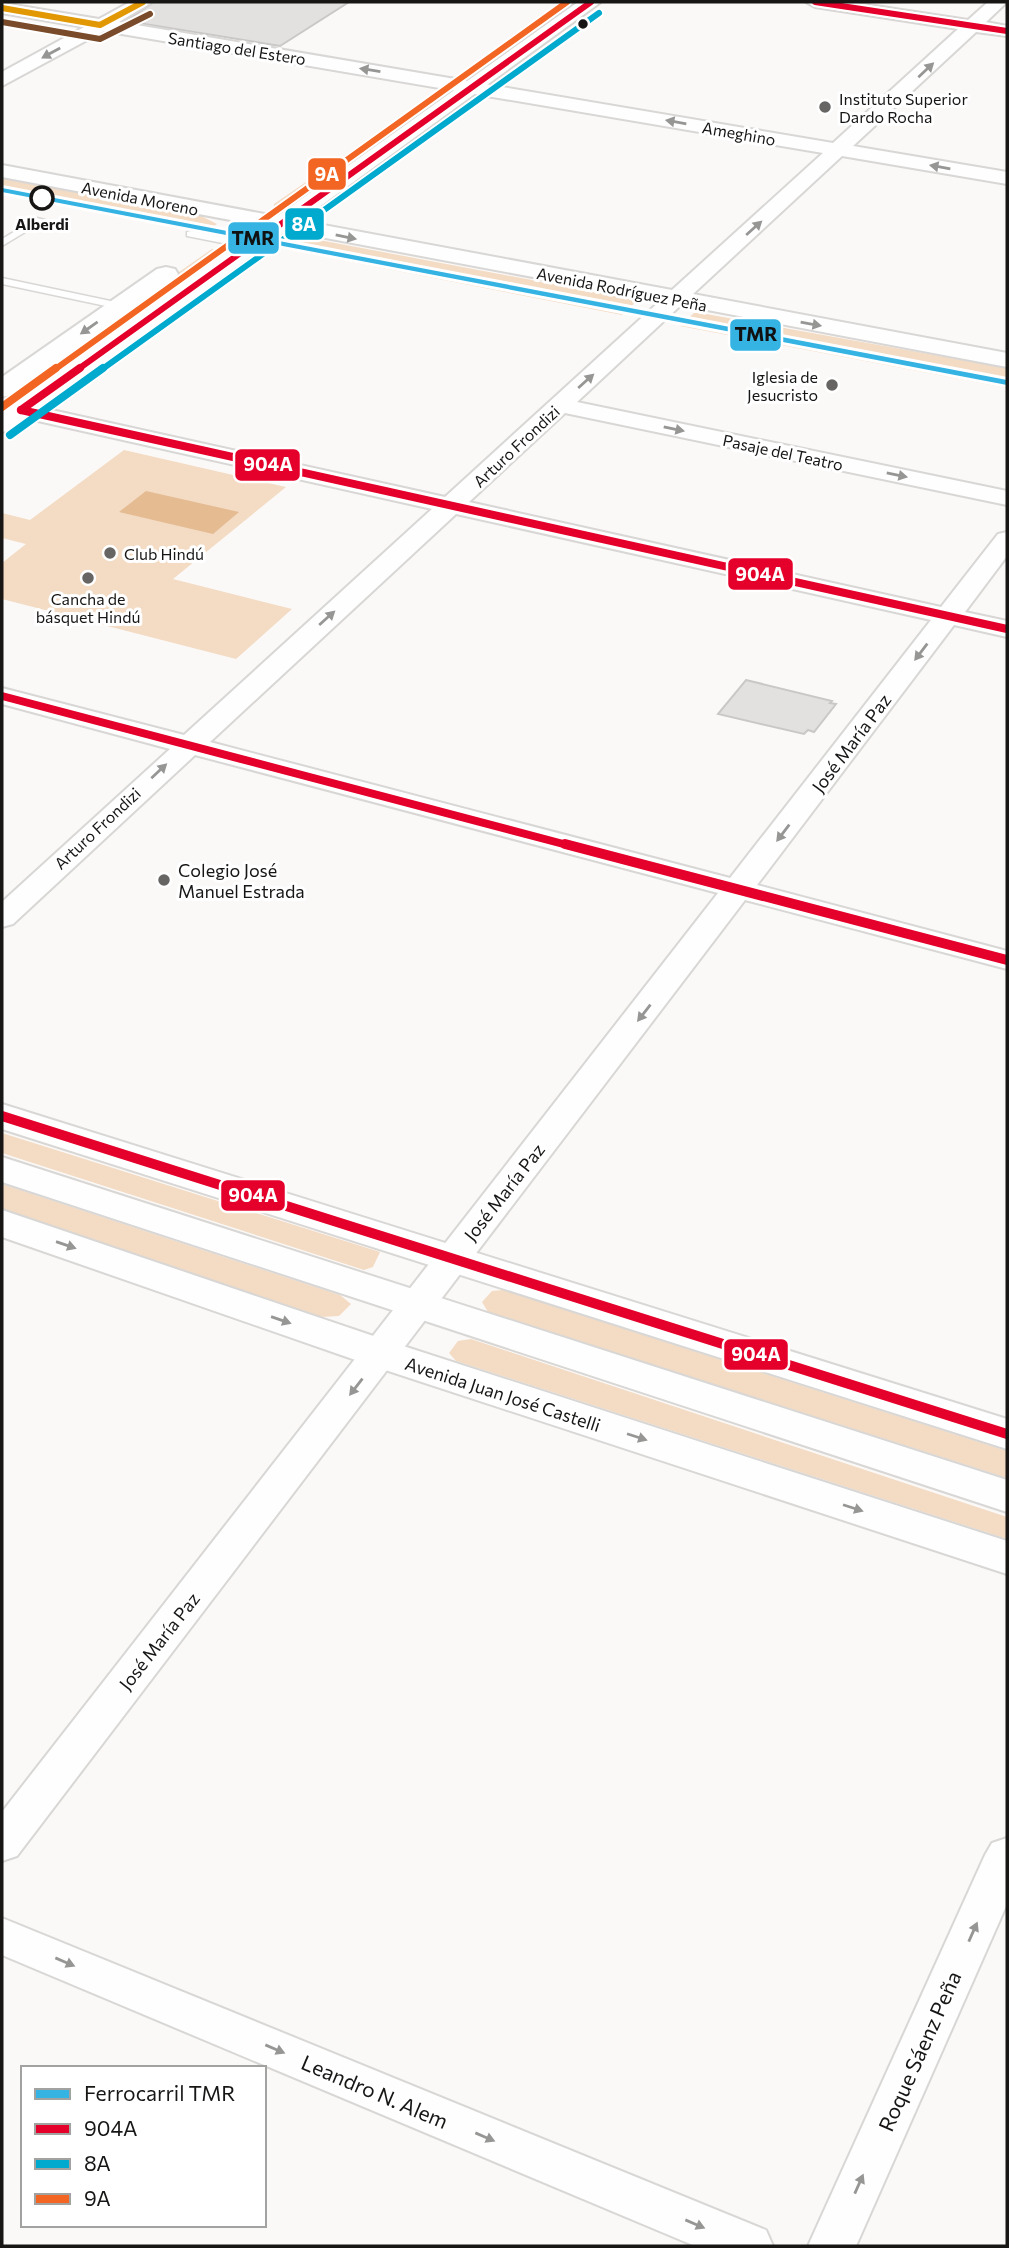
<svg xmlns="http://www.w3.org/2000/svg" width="1009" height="2248" font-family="Commissioner,sans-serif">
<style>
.green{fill:#f3dbc4}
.water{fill:#e5bb92}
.building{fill:#e3e1e0;stroke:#cac8c7;stroke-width:2}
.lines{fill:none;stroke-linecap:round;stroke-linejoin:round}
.lane-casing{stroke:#d8d7d5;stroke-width:3}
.street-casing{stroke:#d8d7d5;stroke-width:4}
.secondary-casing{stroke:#d8d7d5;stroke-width:4}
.primary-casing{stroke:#d8d7d5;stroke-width:4}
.lane{fill:#fefefe;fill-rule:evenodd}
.street{fill:#fefefe;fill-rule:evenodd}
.secondary{fill:#fefefe;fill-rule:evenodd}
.primary{fill:#fefefe;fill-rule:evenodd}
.bus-1-far2-casing{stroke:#fff;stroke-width:10}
.bus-1-far1-casing{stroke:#fff;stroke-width:12}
.bus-1-casing{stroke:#fff;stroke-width:16}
.bus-2-far1-casing{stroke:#fff;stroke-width:10}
.bus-2-casing{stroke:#fff;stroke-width:12}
.bus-3-far1-casing{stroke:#fff;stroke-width:10}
.bus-3-casing{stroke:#fff;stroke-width:12}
.bus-4-casing{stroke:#fff;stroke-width:10}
.bus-5-casing{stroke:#fff;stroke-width:10}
.bus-1-far2{stroke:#e4002b;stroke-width:6}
.bus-1-far1{stroke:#e4002b;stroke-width:8}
.bus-1{stroke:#e4002b;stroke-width:10}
.bus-2-far1{stroke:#00a9ce;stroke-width:6}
.bus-2{stroke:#00a9ce;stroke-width:8}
.bus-3-far1{stroke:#f26522;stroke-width:6}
.bus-3{stroke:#f26522;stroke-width:8}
.bus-4{stroke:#e19802;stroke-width:6}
.bus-5{stroke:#7a4b2a;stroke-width:6}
.rail-1-casing{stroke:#fff;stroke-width:6}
.rail-1{fill:#35b3e2;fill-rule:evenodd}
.oneway{fill:#969695}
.bus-dot{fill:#171615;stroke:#fff;stroke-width:2.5}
.poi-dot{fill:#676564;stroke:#fff;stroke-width:2.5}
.stop-dot{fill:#fff;stroke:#171615;stroke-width:3.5}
.labels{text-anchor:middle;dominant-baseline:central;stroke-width:6;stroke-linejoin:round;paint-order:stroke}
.far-street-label{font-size:16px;fill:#171615;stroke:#fff}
.far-poi-label{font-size:16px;fill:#171615;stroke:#fff;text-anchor:start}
.far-stop-label{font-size:16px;font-weight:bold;fill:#171615;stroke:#fff}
.street-label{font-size:18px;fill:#171615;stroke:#fff}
.poi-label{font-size:18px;fill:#171615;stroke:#fff;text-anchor:start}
.near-street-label{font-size:21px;fill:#171615;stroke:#fff}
.line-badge{stroke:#fff;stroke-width:2.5}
.badge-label{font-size:19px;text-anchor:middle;font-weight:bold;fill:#fff}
.pale-badge-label{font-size:19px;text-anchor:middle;font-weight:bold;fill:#111}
</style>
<rect width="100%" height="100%" fill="#fbf9f7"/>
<g class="green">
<path d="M 566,2 L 580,2 L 481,74 L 466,73 Z"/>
<path d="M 431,96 L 444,98 L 291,207 L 274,208 L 274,204 Z"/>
<path d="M 2,177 L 201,216 L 217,224 L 205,232 L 2,193 Z"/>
<path d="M 282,233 L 638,300 L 622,315 L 265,245 Z"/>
<path d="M 212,249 L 227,252 L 38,385 L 22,382 Z"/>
<path d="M 695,312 L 1007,368 L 1007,388 L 680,326 Z"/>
<path d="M 124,450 L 286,487 L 173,579 L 292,609 L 236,659 L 2,599 L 2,563 L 26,544 L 2,538 L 2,513 L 30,520 Z"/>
<path d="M 2,1133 L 380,1252 L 373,1267 L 364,1270 L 2,1153 Z"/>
<path d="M 2,1184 L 340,1295 L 351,1304 L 339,1316 L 321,1317 L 2,1209 Z"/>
<path d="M 503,1290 L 1007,1451 L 1007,1478 L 488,1312 L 482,1302 L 492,1291 Z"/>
<path d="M 471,1339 L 1007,1517 L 1007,1539 L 456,1361 L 449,1353 L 458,1341 Z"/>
</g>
<path class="water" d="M 146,491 L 239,512 L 213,534 L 119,512 Z"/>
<g class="building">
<path d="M 154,2 L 349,2 L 280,46 L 126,21 Z"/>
<path d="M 746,680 L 832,701 L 830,703 L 836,704 L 814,732 L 808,730 L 804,734 L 718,714 Z"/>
</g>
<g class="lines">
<defs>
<g id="lane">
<path d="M 37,218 L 45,220 L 2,246 L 2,239 Z"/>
<path d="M 191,231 L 248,242 L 253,245 L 248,248 L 187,236 L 187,232 Z"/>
<path d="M 2,278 L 120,303 L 125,306 L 120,309 L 2,284 Z"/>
</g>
<g id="street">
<path d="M 130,2 L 152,2 L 119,22 L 833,143 L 958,29 L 815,7 L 806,2 L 849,2 L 968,20 L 988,2 L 1007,2 L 986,22 L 1007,26 L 1007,36 L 976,32 L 853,146 L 1007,172 L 1007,184 L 842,156 L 693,294 L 1007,353 L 1007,367 L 681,305 L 577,402 L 1007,491 L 1007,505 L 565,413 L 469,502 L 941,607 L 998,534 L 1007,532 L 1007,556 L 965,612 L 1007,621 L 1007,637 L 954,625 L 757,885 L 1007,951 L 1007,969 L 745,900 L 17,1856 L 2,1861 L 2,1812 L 718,893 L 195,755 L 13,924 L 2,927 L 2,902 L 170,749 L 2,704 L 2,688 L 184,735 L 432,509 L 2,413 L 2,399 L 445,497 L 660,301 L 2,177 L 2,165 L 672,290 L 823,153 L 104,31 L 2,86 L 2,72 L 84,27 L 2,13 L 2,3 L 99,19 ZM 456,514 L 931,620 L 730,878 L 210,742 Z"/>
<path d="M 1007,1838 L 1007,1904 L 856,2246 L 808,2246 L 985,1855 L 992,1843 Z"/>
<path d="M 2,1918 L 766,2230 L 773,2246 L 695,2246 L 2,1955 Z"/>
</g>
<g id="secondary">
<path d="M 578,2 L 601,2 L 12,430 L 2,432 L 2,412 Z"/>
<path d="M 166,267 L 175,269 L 178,274 L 175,279 L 11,395 L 2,397 L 2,377 L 157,269 Z"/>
</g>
<g id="primary">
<path d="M 2,1104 L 1007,1419 L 1007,1449 L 2,1129 Z"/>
<path d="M 2,1157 L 1007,1480 L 1007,1512 L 2,1182 Z"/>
<path d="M 2,1210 L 397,1344 L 1007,1541 L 1007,1574 L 367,1364 L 2,1237 Z"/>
</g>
</defs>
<use href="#lane" class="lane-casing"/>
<use href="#street" class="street-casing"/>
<use href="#secondary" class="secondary-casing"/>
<use href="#primary" class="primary-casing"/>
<use href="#lane" class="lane"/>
<use href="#street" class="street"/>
<use href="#secondary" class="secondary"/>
<use href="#primary" class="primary"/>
<defs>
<g id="bus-1-far2">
<path d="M 815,2 L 1007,31"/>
<path d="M 77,370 L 591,2"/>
</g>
<g id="bus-1-far1">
<path d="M 21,410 L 1007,629"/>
<path d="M 21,410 L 80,368"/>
<path d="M 2,696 L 571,846"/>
</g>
<g id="bus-1">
<path d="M 565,844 L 1007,960"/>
<path d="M 2,1116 L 1007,1434"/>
</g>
<path id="bus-2-far1" d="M 101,370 L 599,13"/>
<path id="bus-2" d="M 10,435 L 103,368"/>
<path id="bus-3-far1" d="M 54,370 L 567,2"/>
<path id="bus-3" d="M 2,407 L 56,368"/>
<path id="bus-4" d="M 2,8 L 100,25 L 143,2"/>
<path id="bus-5" d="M 2,22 L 100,39 L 150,14"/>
</defs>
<use href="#bus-1-far2" class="bus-1-far2-casing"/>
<use href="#bus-1-far1" class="bus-1-far1-casing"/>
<use href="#bus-1" class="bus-1-casing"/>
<use href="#bus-2-far1" class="bus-2-far1-casing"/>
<use href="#bus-2" class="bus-2-casing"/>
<use href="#bus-3-far1" class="bus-3-far1-casing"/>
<use href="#bus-3" class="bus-3-casing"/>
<use href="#bus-4" class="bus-4-casing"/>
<use href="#bus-5" class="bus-5-casing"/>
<use href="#bus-1-far2" class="bus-1-far2"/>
<use href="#bus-1-far1" class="bus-1-far1"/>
<use href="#bus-1" class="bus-1"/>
<use href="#bus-2-far1" class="bus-2-far1"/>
<use href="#bus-2" class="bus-2"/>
<use href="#bus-3-far1" class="bus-3-far1"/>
<use href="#bus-3" class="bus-3"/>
<use href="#bus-4" class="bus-4"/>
<use href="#bus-5" class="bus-5"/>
<defs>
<path id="rail-1" d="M 2,188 L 1007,380 L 1007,385 L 2,192 Z"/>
</defs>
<use href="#rail-1" class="rail-1-casing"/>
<use href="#rail-1" class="rail-1"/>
</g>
<defs><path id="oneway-solid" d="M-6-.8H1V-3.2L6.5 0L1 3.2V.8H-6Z" transform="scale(1.75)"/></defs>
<g class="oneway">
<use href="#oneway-solid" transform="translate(51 53) rotate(151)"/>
<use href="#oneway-solid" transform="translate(370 70) rotate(-171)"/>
<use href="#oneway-solid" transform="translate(926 70) rotate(-43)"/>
<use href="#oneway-solid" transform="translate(676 122) rotate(-170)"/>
<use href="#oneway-solid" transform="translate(940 167) rotate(-170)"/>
<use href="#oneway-solid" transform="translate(754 228) rotate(-42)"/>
<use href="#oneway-solid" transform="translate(346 237) rotate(11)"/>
<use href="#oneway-solid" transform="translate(811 324) rotate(10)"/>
<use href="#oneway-solid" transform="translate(89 328) rotate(145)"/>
<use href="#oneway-solid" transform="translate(586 381) rotate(-42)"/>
<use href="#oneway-solid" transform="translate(674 429) rotate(12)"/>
<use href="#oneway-solid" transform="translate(897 475) rotate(12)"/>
<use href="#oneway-solid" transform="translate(327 618) rotate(-42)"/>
<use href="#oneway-solid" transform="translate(921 652) rotate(127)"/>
<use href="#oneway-solid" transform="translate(159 771) rotate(-43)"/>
<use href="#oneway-solid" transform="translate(783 833) rotate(127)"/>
<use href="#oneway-solid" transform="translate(644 1013) rotate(128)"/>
<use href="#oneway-solid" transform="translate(66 1245) rotate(19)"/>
<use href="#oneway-solid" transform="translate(281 1320) rotate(19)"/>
<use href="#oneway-solid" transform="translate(356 1387) rotate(128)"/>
<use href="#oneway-solid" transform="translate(637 1437) rotate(18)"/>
<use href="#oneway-solid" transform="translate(853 1508) rotate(18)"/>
<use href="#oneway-solid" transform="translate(973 1932) rotate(-66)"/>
<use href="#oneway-solid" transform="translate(65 1962) rotate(23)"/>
<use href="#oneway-solid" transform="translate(275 2049) rotate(23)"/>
<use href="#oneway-solid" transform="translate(485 2137) rotate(23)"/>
<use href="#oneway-solid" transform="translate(859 2184) rotate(-66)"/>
<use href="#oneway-solid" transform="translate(695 2224) rotate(23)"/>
</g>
<circle class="bus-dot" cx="583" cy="24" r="6"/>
<g class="poi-dot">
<circle cx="825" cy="107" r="7"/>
<circle cx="832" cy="385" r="7"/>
<circle cx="110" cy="553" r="7"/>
<circle cx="88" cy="578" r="7"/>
<circle cx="164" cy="880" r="7"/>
</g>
<circle class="stop-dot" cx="42" cy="198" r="11"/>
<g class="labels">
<g class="far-street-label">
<text transform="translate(237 48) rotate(9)">Santiago del Estero</text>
<text transform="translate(739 133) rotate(10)">Ameghino</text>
<text transform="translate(140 198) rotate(11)">Avenida Moreno</text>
<text transform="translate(622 289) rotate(11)">Avenida Rodríguez Peña</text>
<text transform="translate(516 446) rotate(-43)">Arturo Frondizi</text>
<text transform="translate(783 452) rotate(12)">Pasaje del Teatro</text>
<text transform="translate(97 828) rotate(-43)">Arturo Frondizi</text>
</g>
<g class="far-poi-label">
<text x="839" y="98">Instituto Superior<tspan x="839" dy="18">Dardo Rocha</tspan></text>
<text x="818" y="376" text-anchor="end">Iglesia de<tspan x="818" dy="18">Jesucristo</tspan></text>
<text x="124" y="553">Club Hindú</text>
<text x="88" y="598" text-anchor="middle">Cancha de<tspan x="88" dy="18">básquet Hindú</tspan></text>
</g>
<g class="far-stop-label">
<text x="42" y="223">Alberdi</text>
</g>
<g class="street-label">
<text transform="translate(851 743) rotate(-53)">José María Paz</text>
<text transform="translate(504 1192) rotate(-52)">José María Paz</text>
<text transform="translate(503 1394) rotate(18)">Avenida Juan José Castelli</text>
<text transform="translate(159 1641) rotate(-52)">José María Paz</text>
</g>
<g class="poi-label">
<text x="178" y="870">Colegio José<tspan x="178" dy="21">Manuel Estrada</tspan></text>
</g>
<g class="near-street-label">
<text transform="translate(919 2051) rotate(-66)">Roque Sáenz Peña</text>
<text transform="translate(375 2091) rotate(23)">Leandro N. Alem</text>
</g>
</g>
<g class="line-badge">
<rect x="307" y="157" width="40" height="34" rx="7" fill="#f26522"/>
<rect x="284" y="207" width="41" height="34" rx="7" fill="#00a9ce"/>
<rect x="227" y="221" width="53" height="34" rx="7" fill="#35b3e2"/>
<rect x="729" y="318" width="53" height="34" rx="7" fill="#35b3e2"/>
<rect x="234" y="448" width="67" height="34" rx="7" fill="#e4002b"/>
<rect x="727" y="557" width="67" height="34" rx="7" fill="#e4002b"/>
<rect x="220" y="1179" width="66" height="33" rx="7" fill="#e4002b"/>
<rect x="723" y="1338" width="66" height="33" rx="7" fill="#e4002b"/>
</g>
<g class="badge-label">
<text x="327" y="181">9A</text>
<text x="304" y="231">8A</text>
<text x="268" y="471">904A</text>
<text x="760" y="581">904A</text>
<text x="253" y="1202">904A</text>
<text x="756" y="1361">904A</text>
</g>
<g class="pale-badge-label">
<text x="253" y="245">TMR</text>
<text x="756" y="341">TMR</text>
</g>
<rect width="1009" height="2248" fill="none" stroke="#171615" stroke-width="7"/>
<rect x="21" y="2066" width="245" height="161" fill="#ffffff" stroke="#a2a2a1" stroke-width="2"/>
<rect x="35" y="2089" width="35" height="10" fill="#35b3e2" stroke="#a2a2a1" stroke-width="2"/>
<text x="84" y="2101" font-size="21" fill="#171615">Ferrocarril TMR</text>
<rect x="35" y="2124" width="35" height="10" fill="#e4002b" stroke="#a2a2a1" stroke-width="2"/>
<text x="84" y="2136" font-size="21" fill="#171615">904A</text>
<rect x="35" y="2159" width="35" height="10" fill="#00a9ce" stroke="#a2a2a1" stroke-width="2"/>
<text x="84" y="2171" font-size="21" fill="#171615">8A</text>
<rect x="35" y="2194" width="35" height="10" fill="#f26522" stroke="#a2a2a1" stroke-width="2"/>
<text x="84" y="2206" font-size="21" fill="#171615">9A</text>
</svg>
